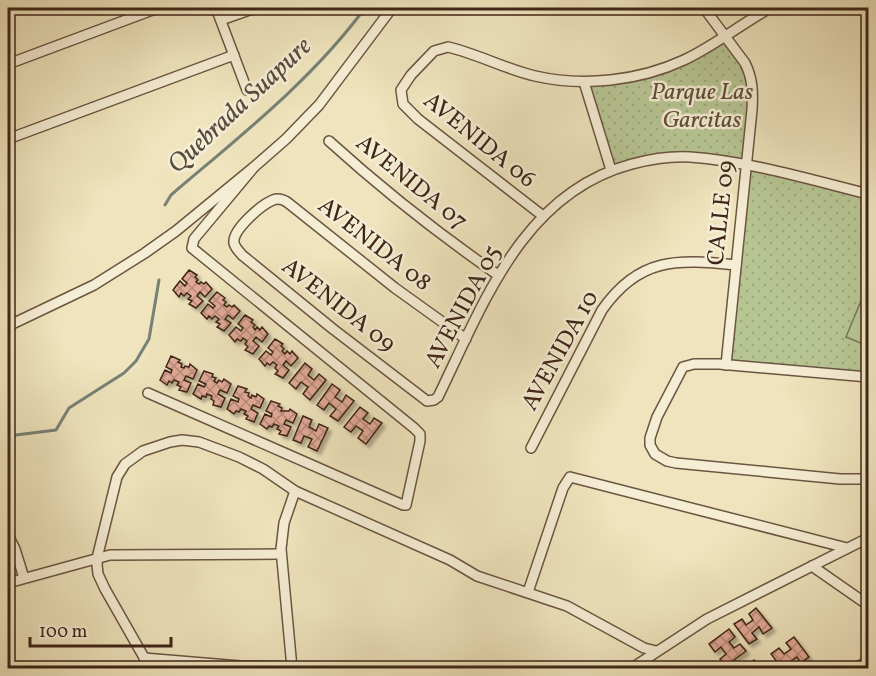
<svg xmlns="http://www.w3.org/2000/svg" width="876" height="676" font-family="Vollkorn,serif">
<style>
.park{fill:url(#park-dots);stroke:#7b7556;stroke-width:1.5}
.pitch{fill:#b7c593;stroke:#7b7556;stroke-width:1.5}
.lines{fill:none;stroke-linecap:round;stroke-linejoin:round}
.stream{stroke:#768175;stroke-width:3}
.building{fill:url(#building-cross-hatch);stroke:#3f2519;stroke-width:1.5;filter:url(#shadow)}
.street-casing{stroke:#6b5542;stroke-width:12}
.street{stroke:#f5edd4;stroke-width:9}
.labels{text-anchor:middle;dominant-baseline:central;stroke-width:5;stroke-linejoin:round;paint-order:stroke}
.park-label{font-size:24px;font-style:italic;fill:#5d4d38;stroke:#f5edd4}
.street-label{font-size:24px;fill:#3f2519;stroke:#f5edd4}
.water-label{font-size:26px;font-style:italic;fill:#564b40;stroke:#f5edd4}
</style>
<defs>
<pattern id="park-dots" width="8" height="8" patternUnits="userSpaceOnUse" patternTransform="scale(1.5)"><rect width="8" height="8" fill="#b7c593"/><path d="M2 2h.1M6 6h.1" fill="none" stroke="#9ea97e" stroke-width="1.8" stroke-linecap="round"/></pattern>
<pattern id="building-cross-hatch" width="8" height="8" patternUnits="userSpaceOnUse" patternTransform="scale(1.5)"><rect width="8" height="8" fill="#e0a996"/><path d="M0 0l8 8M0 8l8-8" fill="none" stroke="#b7897a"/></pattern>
<filter id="shadow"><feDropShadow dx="3.5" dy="3.5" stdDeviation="1.5" flood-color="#0004"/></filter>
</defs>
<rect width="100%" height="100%" fill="#efe4bd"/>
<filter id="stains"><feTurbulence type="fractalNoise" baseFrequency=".00333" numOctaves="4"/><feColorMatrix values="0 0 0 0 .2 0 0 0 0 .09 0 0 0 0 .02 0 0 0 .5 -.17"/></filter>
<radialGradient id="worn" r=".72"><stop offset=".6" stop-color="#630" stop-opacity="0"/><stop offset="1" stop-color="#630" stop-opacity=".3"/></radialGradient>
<path class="park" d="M 725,35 L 750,73 L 746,166 L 868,194 L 868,377 L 726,365 L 746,166 L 688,157 L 611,170 L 584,82 L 660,69 Z"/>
<path class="pitch" d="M 863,296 L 868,298 L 868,346 L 846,337 Z"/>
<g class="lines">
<g class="stream">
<path d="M 165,205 L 171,195 C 240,136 311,81 365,8"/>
<path d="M 8,436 L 56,430 L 69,408 L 124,373 L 136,361 L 149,339 L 159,280"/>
</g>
</g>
<g class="building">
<path d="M 189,270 L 197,275 L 195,277 L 198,280 L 196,282 L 199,284 L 201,282 L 204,284 L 206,282 L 212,289 L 205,297 L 200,292 L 197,296 L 203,301 L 196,308 L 189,304 L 192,301 L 188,299 L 191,296 L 187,293 L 184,296 L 181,293 L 179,297 L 173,290 L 180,281 L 185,286 L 187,283 L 182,279 Z"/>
<path d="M 217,292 L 225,298 L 223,300 L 226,302 L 224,305 L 227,307 L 229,305 L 232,307 L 234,305 L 240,311 L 233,319 L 228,315 L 225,319 L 231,323 L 224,331 L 217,327 L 220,324 L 216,322 L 219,319 L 215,316 L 212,319 L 209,316 L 207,319 L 201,313 L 208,304 L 213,308 L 215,306 L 209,301 Z"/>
<path d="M 245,315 L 253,320 L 251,322 L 255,325 L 253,327 L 255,330 L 257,327 L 260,330 L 262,327 L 268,334 L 262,342 L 256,337 L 253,341 L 259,346 L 253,354 L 245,350 L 248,347 L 245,344 L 247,341 L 243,338 L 241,341 L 237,339 L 235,342 L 229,335 L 236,327 L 241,331 L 243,328 L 238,324 Z"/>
<path d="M 275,339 L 283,344 L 281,346 L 284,349 L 282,351 L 285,354 L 287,351 L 290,354 L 292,351 L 298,358 L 291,366 L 286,361 L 283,365 L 289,370 L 283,378 L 275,374 L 278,371 L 275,368 L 277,365 L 273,362 L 270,365 L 267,363 L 265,366 L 259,359 L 266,351 L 271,355 L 273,352 L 268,348 Z"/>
<path d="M 171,356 L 180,360 L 178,362 L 182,364 L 181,367 L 184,368 L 185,366 L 189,367 L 190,364 L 197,370 L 193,379 L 186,376 L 184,380 L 191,383 L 187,392 L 179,390 L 181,387 L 177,385 L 179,382 L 174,380 L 172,383 L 169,381 L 167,385 L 160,380 L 165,370 L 171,373 L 172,370 L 166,367 Z"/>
<path d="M 305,363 L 312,369 L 308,375 L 314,380 L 319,374 L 326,380 L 310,400 L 303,394 L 308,387 L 301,382 L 296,389 L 289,383 Z"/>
<path d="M 204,371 L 213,374 L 212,377 L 216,378 L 214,381 L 217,383 L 219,380 L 222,382 L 224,379 L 231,384 L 227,393 L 220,390 L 218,394 L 225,398 L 221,407 L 213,405 L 214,401 L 211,399 L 212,396 L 207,394 L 206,397 L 202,396 L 201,399 L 193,394 L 198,384 L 204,387 L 206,384 L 199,381 Z"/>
<path d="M 332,384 L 340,390 L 335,397 L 342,402 L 346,395 L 354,401 L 338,421 L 330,416 L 336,409 L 329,403 L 324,410 L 317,405 Z"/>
<path d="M 238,386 L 247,389 L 245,392 L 249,393 L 248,396 L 251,398 L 252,395 L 256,397 L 257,394 L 264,399 L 260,408 L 253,405 L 251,409 L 258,413 L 254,422 L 246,419 L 248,416 L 244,414 L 246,411 L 241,409 L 239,412 L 236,411 L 234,414 L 227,409 L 231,399 L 238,402 L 239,399 L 233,396 Z"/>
<path d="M 271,401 L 280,404 L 278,406 L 282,408 L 281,411 L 289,411 L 290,409 L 297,414 L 293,423 L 286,420 L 284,424 L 291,427 L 287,436 L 279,434 L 281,431 L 277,429 L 279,426 L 274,424 L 272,427 L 269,426 L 267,429 L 260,424 L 265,414 L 271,417 L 272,414 L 266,411 Z"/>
<path d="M 360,407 L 368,413 L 363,419 L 370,424 L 374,418 L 382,423 L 366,444 L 358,438 L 363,431 L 356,426 L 351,432 L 344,427 Z"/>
<path d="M 303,416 L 312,420 L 309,427 L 316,431 L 319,424 L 328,428 L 317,451 L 308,447 L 312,439 L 304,436 L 301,443 L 293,440 Z"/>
<path d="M 756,608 L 772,628 L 763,634 L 759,627 L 752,633 L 757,639 L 749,644 L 734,624 L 742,619 L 746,625 L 753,620 L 749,614 Z"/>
<path d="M 729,629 L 735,637 L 729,642 L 734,648 L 740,644 L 746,651 L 726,666 L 720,659 L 726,654 L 721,647 L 715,652 L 709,644 Z"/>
<path d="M 794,637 L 809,657 L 801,663 L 797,657 L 790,662 L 794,668 L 782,668 L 771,654 L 779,648 L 784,654 L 791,649 L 786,643 Z"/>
<path d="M 754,660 L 760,668 L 744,668 Z"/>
</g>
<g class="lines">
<defs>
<g id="street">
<path d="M 216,8 L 247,90"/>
<path d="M 704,8 L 745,63 C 753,79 753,93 752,110 L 726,365"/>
<path d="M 221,20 L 255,8"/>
<path d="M 8,64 L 158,8"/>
<path d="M 584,82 L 611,170"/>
<path d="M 8,139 L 234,55"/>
<path d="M 329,141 C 383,190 439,234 498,275"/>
<path d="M 543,216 L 418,119 L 403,104 L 401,90 L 411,75 L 434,51 L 448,47 C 478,54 505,69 535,76 C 583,87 639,81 684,60 C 714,46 741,24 770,8"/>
<path d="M 8,326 L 94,285 L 145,253 L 176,231 L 254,167 L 286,139 L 319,105 L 392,8"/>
<path d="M 466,339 L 395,288 L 287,202 C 282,199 278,198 273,200 C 261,205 232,230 234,243 C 235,248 239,251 242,255 L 333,329 L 427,401 L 434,400 L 438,397 C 483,305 522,193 632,164 C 651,159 670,156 690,157 C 748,161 812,180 868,194"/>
<path d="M 868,377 L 719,364 L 694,364 L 683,367 L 657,417 L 650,438 L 650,445 L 655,454 L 667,461 L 676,463 L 840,479 L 868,479"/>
<path d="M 148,393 L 403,505 L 406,505 L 420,441 L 420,434 L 414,428 L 192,248 L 194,239 L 254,167"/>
<path d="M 531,448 L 602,310 C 639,257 677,259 736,265"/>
<path d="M 8,535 L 15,549 L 24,578"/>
<path d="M 812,566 L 868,605"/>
<path d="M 8,583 L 110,555 L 281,554"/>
<path d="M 528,592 L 563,488 L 570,477 L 847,548"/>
<path d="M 144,658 L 240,666 L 292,667"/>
<path d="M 150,668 L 105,589 L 98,574 L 97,565 L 98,554 L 117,477 L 125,464 L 143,451 L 170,442 L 182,440 L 199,442 L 239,457 L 263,469 L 295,491 L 450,560 L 477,576 L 567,606 L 644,648 L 656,651"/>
<path d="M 292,668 L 281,549 L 284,523 L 295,491"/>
<path d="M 632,668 L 707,619 L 868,538"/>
<path d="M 854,668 L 868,662"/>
</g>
</defs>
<use href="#street" class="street-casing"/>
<use href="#street" class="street"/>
</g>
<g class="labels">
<g class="park-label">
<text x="702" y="93">Parque Las<tspan x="702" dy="28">Garcitas</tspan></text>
</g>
<g class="street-label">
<text transform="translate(479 141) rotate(39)">AVENIDA 06</text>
<text transform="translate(411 183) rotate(39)">AVENIDA 07</text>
<text transform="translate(722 213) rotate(-84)">CALLE 09</text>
<text transform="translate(374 245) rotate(38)">AVENIDA 08</text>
<text transform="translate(338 306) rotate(38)">AVENIDA 09</text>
<text transform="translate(464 307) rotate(-62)">AVENIDA 05</text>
<text transform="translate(561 351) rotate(-61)">AVENIDA 10</text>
</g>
<g class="water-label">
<text transform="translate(240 106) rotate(-43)">Quebrada Suapure</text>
</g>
</g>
<rect width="876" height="676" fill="none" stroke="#efe4bd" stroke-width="30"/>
<rect x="9" y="9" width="858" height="658" fill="none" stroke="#3f2519" stroke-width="3"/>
<rect x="15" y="15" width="846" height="646" fill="none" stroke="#3f2519" stroke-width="1.5"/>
<path d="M30 637v9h141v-9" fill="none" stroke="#3f2519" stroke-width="3"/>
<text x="39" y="637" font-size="18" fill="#3f2519" stroke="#f5edd4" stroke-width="4.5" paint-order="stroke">100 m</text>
<rect width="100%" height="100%" filter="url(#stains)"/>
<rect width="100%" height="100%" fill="url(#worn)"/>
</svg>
